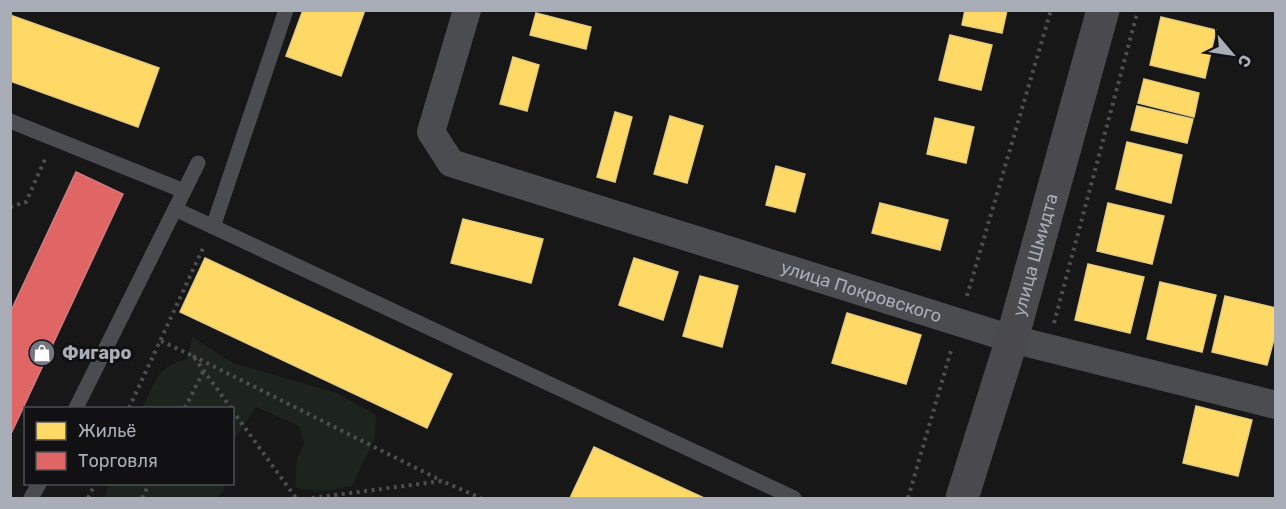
<svg xmlns="http://www.w3.org/2000/svg" width="1286" height="509" font-family="Rubik,sans-serif">
<style>
.green{fill:#1d241e}
.homes{fill:#ffd966;stroke:#e5cc7f;stroke-width:1.5}
.shops{fill:#e06666;stroke:#cf7b7f;stroke-width:1.5}
.lines{fill:none;stroke-linecap:round;stroke-linejoin:round}
.path{stroke:#4d4e52;stroke-width:4;stroke-dasharray:3 4.5;stroke-linecap:butt}
.lane{stroke:#4b4c50;stroke-width:15}
.street{stroke:#4b4c50;stroke-width:28}
.secondary{stroke:#4a4a4e;stroke-width:33}
.labels{text-anchor:middle;dominant-baseline:central;stroke-width:6;stroke-linejoin:round;paint-order:stroke}
.street-label{font-size:18px;fill:#a8adb8;stroke:#111113}
.poi-label{font-size:18px;font-weight:bold;fill:#a8adb8;stroke:#111113;text-anchor:start}
</style>
<rect width="100%" height="100%" fill="#171717"/>
<g class="green">
<path d="M 192,337 L 233,363 L 337,393 L 376,415 L 375,438 L 352,486 L 323,491 L 295,488 L 297,459 L 304,443 L 299,426 L 256,407 L 233,442 L 232,408 L 142,408 C 155,384 157,365 187,359 Z"/>
<path d="M 109,484 L 225,484 L 223,492 L 217,498 L 104,498 Z"/>
</g>
<g class="homes">
<path d="M 303,10 L 365,10 L 341,76 L 286,56 Z"/>
<path d="M 965,10 L 1007,10 L 1002,33 L 962,25 Z"/>
<path d="M 536,13 L 591,27 L 586,49 L 530,35 Z"/>
<path d="M 10,15 L 159,68 L 138,127 L 10,81 Z"/>
<path d="M 1161,17 L 1216,30 L 1205,78 L 1150,65 Z"/>
<path d="M 950,35 L 992,45 L 981,90 L 939,80 Z"/>
<path d="M 513,57 L 539,65 L 527,111 L 500,104 Z"/>
<path d="M 1144,79 L 1199,93 L 1194,117 L 1138,103 Z"/>
<path d="M 1137,106 L 1193,119 L 1187,143 L 1131,130 Z"/>
<path d="M 615,112 L 632,117 L 615,182 L 597,177 Z"/>
<path d="M 670,116 L 703,126 L 687,183 L 654,174 Z"/>
<path d="M 935,118 L 974,127 L 966,163 L 927,154 Z"/>
<path d="M 1127,142 L 1182,155 L 1171,203 L 1116,189 Z"/>
<path d="M 776,166 L 805,174 L 795,212 L 766,205 Z"/>
<path d="M 880,203 L 948,220 L 940,250 L 872,233 Z"/>
<path d="M 1108,203 L 1164,216 L 1152,264 L 1097,251 Z"/>
<path d="M 463,219 L 543,239 L 531,283 L 451,263 Z"/>
<path d="M 205,258 L 452,374 L 427,428 L 180,312 Z"/>
<path d="M 634,258 L 678,272 L 663,320 L 619,305 Z"/>
<path d="M 1088,264 L 1144,277 L 1130,333 L 1075,320 Z"/>
<path d="M 700,276 L 738,286 L 722,347 L 683,336 Z"/>
<path d="M 1160,282 L 1216,295 L 1202,352 L 1147,339 Z"/>
<path d="M 1225,296 L 1276,308 L 1276,332 L 1267,365 L 1212,352 Z"/>
<path d="M 847,313 L 921,335 L 906,384 L 832,363 Z"/>
<path d="M 1196,406 L 1252,420 L 1238,476 L 1183,463 Z"/>
<path d="M 594,447 L 704,498 L 570,498 Z"/>
</g>
<path class="shops" d="M 76,172 L 123,194 L 10,436 L 10,313 Z"/>
<g class="lines">
<g class="path">
<path d="M 10,207 L 26,202 L 46,157"/>
<path d="M 967,296 L 1051,10"/>
<path d="M 1054,323 L 1138,10"/>
<path d="M 161,341 L 193,356 L 231,408"/>
<path d="M 193,356 L 442,481"/>
<path d="M 129,408 L 204,246"/>
<path d="M 185,408 L 204,370"/>
<path d="M 232,410 L 296,498"/>
<path d="M 88,498 L 95,484"/>
<path d="M 142,498 L 149,484"/>
<path d="M 312,498 L 442,481 L 481,498"/>
<path d="M 908,498 L 952,347"/>
</g>
<g class="lane">
<path d="M 10,121 L 184,191"/>
<path d="M 175,209 L 794,498"/>
<path d="M 213,227 L 286,10"/>
<path d="M 76,408 L 198,163"/>
<path d="M 31,498 L 39,484"/>
</g>
<path class="street" id="s1" d="M 467,10 L 431,132 L 451,163 L 1012,339 L 1276,405"/>
<path class="secondary" id="s2" d="M 962,498 L 1012,339 L 1103,10"/>
</g>
<defs>
<symbol id="shop-disc" viewBox="-11 -11 22 22"><circle r="9.5" fill="#757880" stroke="#111113"/><path d="M-5-2.5h2.3a2.7 3.5 0 0 1 5.4 0H5L5.5 6h-11ZM-1.5-2.5h3a1.5 2.3 0 0 0-3 0Z" fill="#fff"/></symbol>
</defs>
<g fill-rule="evenodd">
<use href="#shop-disc" x="27" y="338" width="30" height="30"/>
</g>
<g class="labels">
<g class="street-label">
<text stroke="none"><textPath href="#s2" startOffset="254">улица Шмидта</textPath></text>
<text stroke="none"><textPath href="#s1" startOffset="594">улица Покровского</textPath></text>
</g>
<g class="poi-label">
<text x="62" y="353">Фигаро</text>
</g>
</g>
<rect width="1286" height="509" fill="none" stroke="#a8adb8" stroke-width="24"/>
<rect x="24" y="407" width="210" height="78" fill="#111113" stroke="#4d4f55" stroke-width="1.5"/>
<rect x="36" y="422" width="30" height="18" fill="#ffd966" stroke="#4d4f55" stroke-width="1.5"/>
<text x="78" y="437" font-size="18" fill="#a8adb8">Жильё</text>
<rect x="36" y="452" width="30" height="18" fill="#e06666" stroke="#4d4f55" stroke-width="1.5"/>
<text x="78" y="467" font-size="18" fill="#a8adb8">Торговля</text>
<g transform="translate(1232 54) rotate(119)" stroke="#111113" stroke-width="4.5" paint-order="stroke">
<path d="M0-4.5L10 22L0 15L-10 22Z" fill="#a8adb8"/>
<text y="-9" font-size="16" font-weight="bold" text-anchor="middle" fill="#a8adb8">С</text>
</g>
</svg>
